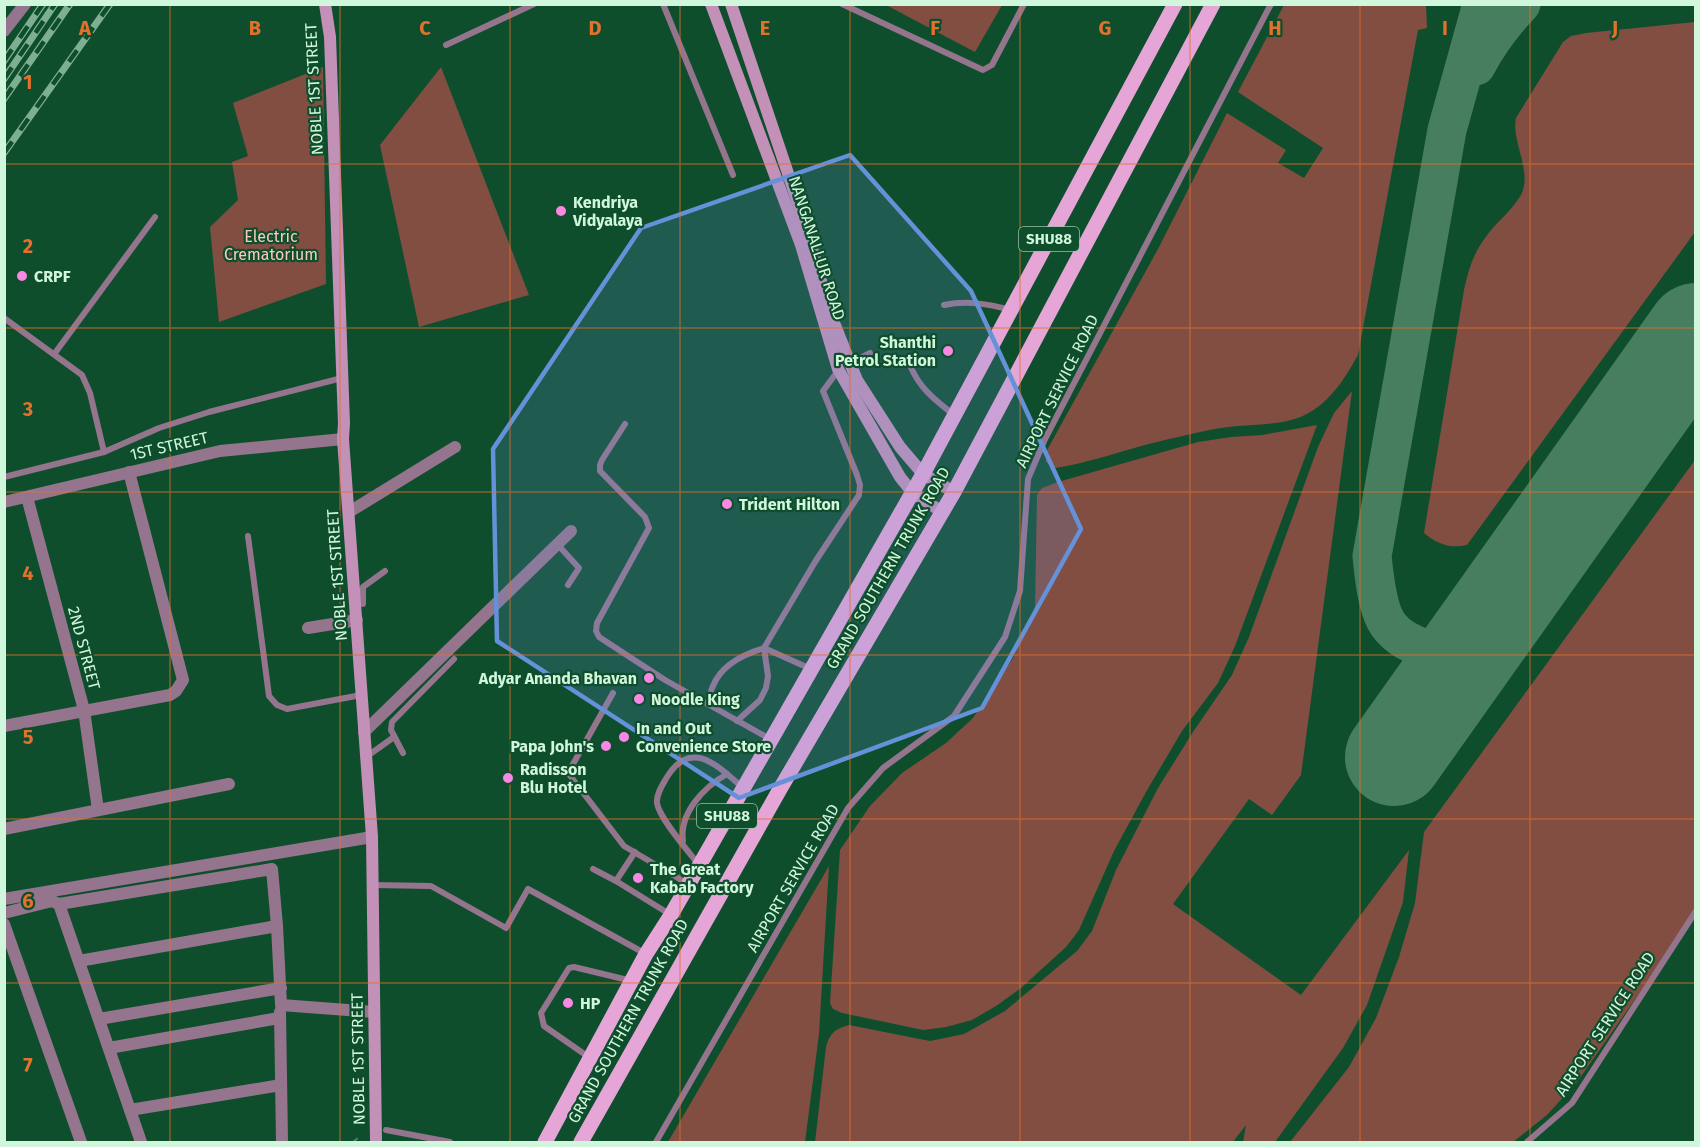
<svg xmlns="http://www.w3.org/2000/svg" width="1700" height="1147" font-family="'Fira Sans',sans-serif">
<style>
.green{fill:#814e41}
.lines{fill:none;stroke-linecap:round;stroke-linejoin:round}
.taxiway{stroke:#477e60;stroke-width:39}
.runway{stroke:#477e60;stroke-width:98}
.path{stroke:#4f8566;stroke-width:2;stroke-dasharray:6 3;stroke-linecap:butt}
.lane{stroke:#95758d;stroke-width:6}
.street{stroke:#95758d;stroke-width:12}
.secondary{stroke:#c390b7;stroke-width:12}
.primary{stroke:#e6a5d7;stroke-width:15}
.rail-casing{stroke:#7faf92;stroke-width:7}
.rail{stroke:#0f4e2d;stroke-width:4.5;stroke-dasharray:14;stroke-linecap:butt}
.marked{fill:#6591d9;fill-opacity:0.2;stroke:#6591d9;stroke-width:4.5;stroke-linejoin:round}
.grid{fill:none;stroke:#e4712b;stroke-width:1.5;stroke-opacity:0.55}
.poi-dot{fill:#fb87e5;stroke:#0f4e2d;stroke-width:2}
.labels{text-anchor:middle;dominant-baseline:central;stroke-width:4.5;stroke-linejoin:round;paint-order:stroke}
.shield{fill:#0f4e2d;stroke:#96c4a7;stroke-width:1.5}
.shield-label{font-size:15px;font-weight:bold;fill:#d0f6db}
.street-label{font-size:16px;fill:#d0f6db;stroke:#0f4e2d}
.poi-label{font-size:16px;font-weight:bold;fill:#d0f6db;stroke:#0f4e2d;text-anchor:start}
.park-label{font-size:16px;fill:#fccbbe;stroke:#0f4e2d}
.grid-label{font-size:20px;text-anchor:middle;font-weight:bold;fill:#e4712b;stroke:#0f4e2d;stroke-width:4.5;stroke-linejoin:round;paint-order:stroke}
</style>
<rect width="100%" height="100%" fill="#0f4e2d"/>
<g class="green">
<path d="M 886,5 L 1002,5 L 975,52 Z"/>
<path d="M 1284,5 L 1426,5 L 1427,28 L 1418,30 L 1358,355 C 1347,375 1333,398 1312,411 C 1287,427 1256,423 1228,427 C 1205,430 1183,436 1161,441 C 1125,449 1091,463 1055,468 L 1046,462 L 1046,452 L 1158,249 L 1227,113 L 1286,150 L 1278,163 L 1304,178 L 1323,148 L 1238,92 Z"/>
<path d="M 1695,22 L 1695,232 L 1467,545 C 1450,549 1437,544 1424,533 L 1464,290 C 1468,271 1473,254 1485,238 C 1495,223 1512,211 1521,195 C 1533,171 1511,142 1516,118 L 1563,42 L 1571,36 L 1586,33 Z"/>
<path d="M 323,67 L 326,284 L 219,322 L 210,227 L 238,200 L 232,162 L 248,156 L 233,103 Z"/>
<path d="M 441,67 L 529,295 L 419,327 L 380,145 Z"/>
<path d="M 1352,391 L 1301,775 L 1272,815 L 1249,799 L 1173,904 L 1301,995 L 1409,850 L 1403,902 L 1367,1005 L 1343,1048 L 1275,1142 L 1243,1142 L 1246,1125 L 1233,1142 L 815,1142 L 826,1047 C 830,1033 835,1029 849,1025 L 930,1041 L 964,1034 L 1005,1011 L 1077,951 L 1092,931 L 1116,870 L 1158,788 L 1193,732 L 1232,675 L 1249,637 L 1318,447 L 1334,413 Z"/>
<path d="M 1317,425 L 1235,646 L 1218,683 L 1182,731 L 1146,792 L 1114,851 L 1079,930 L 1066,947 L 1021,988 L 996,1006 L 972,1020 L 946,1027 L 923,1030 L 842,1013 L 833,1009 L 830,1003 L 840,850 L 870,806 L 902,773 L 946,743 L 973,718 L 1013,658 L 1035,607 L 1037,495 L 1042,488 L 1058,482 L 1198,442 L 1231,437 L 1262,435 Z"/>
<path d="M 1695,460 L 1695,914 L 1577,1082 L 1547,1115 L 1513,1142 L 1290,1142 L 1349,1067 L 1376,1018 L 1399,957 L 1415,903 L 1424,832 Z"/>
<path d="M 829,866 L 819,1034 L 805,1142 L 668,1142 Z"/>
</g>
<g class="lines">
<g class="taxiway">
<path d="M 1476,66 C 1488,43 1503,23 1521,4"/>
<path d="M 1478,638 C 1473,642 1468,646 1462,648 C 1435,657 1394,643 1383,615 C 1376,597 1374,575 1372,556 L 1447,130 L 1482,4"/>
</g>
<path class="runway" d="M 1394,757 L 1696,332"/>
<path class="path" d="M 353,1142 L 358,1138"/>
<g class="lane">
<path d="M 663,4 L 733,175"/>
<path d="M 842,4 L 983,70 L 992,65 L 1024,4"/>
<path d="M 446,45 L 534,4"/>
<path d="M 944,305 C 967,300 988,304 1011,310"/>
<path d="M 4,318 L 82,375 L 90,393 L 104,452"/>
<path d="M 55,353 L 155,217"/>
<path d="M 849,364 L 870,353"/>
<path d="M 910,365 C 919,388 935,400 954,415"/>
<path d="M 625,424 L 602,460 L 600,465 L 600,471 L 645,517 L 649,528 L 597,623 L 596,631 L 599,637 L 665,680 L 770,739"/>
<path d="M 4,477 L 104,452 L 159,428 L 209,412 L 342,378"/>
<path d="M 248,536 L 269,696 L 277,705 L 287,709 L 361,695"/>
<path d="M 558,545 L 579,568 L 568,585"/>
<path d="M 363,604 L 363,587 L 385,571"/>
<path d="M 613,693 L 568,773 L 624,846 L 688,884"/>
<path d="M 709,705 C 710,699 710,691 713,686 C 721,665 744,654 764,648 L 811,669"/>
<path d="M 737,721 L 760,700 L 766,688 L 768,676 L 764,648 L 815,562 L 859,495 L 860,485 L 857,475 L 823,391 L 840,368"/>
<path d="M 403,753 L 391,730 L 392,722 L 454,659"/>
<path d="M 366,757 L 394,737"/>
<path d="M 683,841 C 679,813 704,787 727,774"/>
<path d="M 635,852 L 616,881 L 671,915"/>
<path d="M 699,865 C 689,852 659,818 657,803 C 656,794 663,784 667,777 C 691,738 718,766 742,787"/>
<path d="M 593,869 L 616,881"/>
<path d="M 373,885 L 431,886 L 506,928 L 528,889 L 646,954"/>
<path d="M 590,1058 L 544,1026 L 541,1013 L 569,968 L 574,967 L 632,981"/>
<path d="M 386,1130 L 450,1142"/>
<path d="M 656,1142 L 848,808 L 883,768 L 954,716 L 1005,637 L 1020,591 L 1028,479 L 1045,439 L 1271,4"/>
<path d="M 1527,1142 L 1572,1103 L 1696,911"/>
</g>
<g class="street">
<path d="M 4,31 L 25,4"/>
<path d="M 27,497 L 84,710 L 98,810"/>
<path d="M 4,502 L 220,451 L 343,439"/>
<path d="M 349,512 L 455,447"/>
<path d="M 308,628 L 357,620"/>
<path d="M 4,726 L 170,695 L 176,691 L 183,680 L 129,472"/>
<path d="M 364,732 L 571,531"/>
<path d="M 4,829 L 229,784"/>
<path d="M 4,899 L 372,837"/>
<path d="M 4,913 L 52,901 L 59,904"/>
<path d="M 4,924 L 81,1142"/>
<path d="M 79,961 L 277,926"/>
<path d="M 280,1012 L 282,1142"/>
<path d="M 99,1019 L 281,988"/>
<path d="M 109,1048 L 279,1018"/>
<path d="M 130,1110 L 281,1085"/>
<path d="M 141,1142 L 59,904 L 272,869 L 277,926 L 281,1005 L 374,1012"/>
</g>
<g class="secondary">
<path d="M 325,4 L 330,37 L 344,423 L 343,439 L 372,837 L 376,1142"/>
<path d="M 711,4 L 801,245 L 838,369 L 900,477 L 912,492 L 942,512"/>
<path d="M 731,4 L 808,233 L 829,310 L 850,363 L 857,380 L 900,447 L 923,474 L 954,492"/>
</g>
<g class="primary">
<path d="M 545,1142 L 646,954 L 671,915 L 923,474 L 1175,4"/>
<path d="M 581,1142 L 780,789 L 954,492 L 1213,4"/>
</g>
<defs>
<g id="rail">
<path d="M 4,61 L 43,4"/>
<path d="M 4,79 L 55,4"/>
<path d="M 4,99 L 70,4"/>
<path d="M 4,153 L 110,4"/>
</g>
</defs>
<use href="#rail" class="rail-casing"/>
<use href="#rail" class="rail"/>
</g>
<path class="marked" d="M 850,155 L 971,291 L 1081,529 L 982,708 L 739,798 L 497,641 L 493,449 L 641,228 Z"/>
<path class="grid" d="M 170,4 L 170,1142M 340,4 L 340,1142M 510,4 L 510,1142M 680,4 L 680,1142M 850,4 L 850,1142M 1020,4 L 1020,1142M 1190,4 L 1190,1142M 1360,4 L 1360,1142M 1530,4 L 1530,1142M 4,164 L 1696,164M 4,328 L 1696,328M 4,492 L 1696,492M 4,655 L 1696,655M 4,819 L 1696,819M 4,983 L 1696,983"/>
<g class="poi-dot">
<circle cx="561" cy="211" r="6"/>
<circle cx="22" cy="276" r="6"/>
<circle cx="948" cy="351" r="6"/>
<circle cx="727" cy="504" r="6"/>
<circle cx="649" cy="678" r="6"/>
<circle cx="639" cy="699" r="6"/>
<circle cx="624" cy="737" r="6"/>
<circle cx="606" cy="746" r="6"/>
<circle cx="508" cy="778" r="6"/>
<circle cx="638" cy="878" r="6"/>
<circle cx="568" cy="1003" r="6"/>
</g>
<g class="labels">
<g class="shield">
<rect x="1019" y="227" width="60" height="24" rx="4.5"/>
<rect x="697" y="804" width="60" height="24" rx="4.5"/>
</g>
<g class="shield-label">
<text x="1049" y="239">SHU88</text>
<text x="727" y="816">SHU88</text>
</g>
<g class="street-label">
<text transform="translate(314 89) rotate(-93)">NOBLE 1ST STREET</text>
<text transform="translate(817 248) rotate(72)">NANGANALLUR ROAD</text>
<text transform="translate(1057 391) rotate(-64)">AIRPORT SERVICE ROAD</text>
<text transform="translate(169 446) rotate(-13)">1ST STREET</text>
<text transform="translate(888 568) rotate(-60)">GRAND SOUTHERN TRUNK ROAD</text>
<text transform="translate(337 575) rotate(-94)">NOBLE 1ST STREET</text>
<text transform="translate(84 648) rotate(75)">2ND STREET</text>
<text transform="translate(793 878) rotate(-60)">AIRPORT SERVICE ROAD</text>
<text transform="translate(628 1021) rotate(-61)">GRAND SOUTHERN TRUNK ROAD</text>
<text transform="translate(1605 1024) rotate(-57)">AIRPORT SERVICE ROAD</text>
<text transform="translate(358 1059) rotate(-91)">NOBLE 1ST STREET</text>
</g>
<g class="poi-label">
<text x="573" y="202">Kendriya<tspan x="573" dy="18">Vidyalaya</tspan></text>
<text x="34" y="276">CRPF</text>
<text x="936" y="342" text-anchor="end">Shanthi<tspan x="936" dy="18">Petrol Station</tspan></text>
<text x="739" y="504">Trident Hilton</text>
<text x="637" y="678" text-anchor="end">Adyar Ananda Bhavan</text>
<text x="651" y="699">Noodle King</text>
<text x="636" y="728">In and Out<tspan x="636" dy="18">Convenience Store</tspan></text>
<text x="594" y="746" text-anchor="end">Papa John's</text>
<text x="520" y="769">Radisson<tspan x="520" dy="18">Blu Hotel</tspan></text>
<text x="650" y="869">The Great<tspan x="650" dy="18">Kabab Factory</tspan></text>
<text x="580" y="1003">HP</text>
</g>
<g class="park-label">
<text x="271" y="236">Electric<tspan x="271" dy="18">Crematorium</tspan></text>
</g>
</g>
<g class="grid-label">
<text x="85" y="35">A</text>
<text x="255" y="35">B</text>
<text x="425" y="35">C</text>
<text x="595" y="35">D</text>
<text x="765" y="35">E</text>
<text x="935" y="35">F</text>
<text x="1105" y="35">G</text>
<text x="1275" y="35">H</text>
<text x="1445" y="35">I</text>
<text x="1615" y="35">J</text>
<text x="28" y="89">1</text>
<text x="28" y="253">2</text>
<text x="28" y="416">3</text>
<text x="28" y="580">4</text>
<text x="28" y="744">5</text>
<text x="28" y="908">6</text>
<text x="28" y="1072">7</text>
</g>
<rect width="1700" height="1147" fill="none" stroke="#d0f6db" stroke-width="12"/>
</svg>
